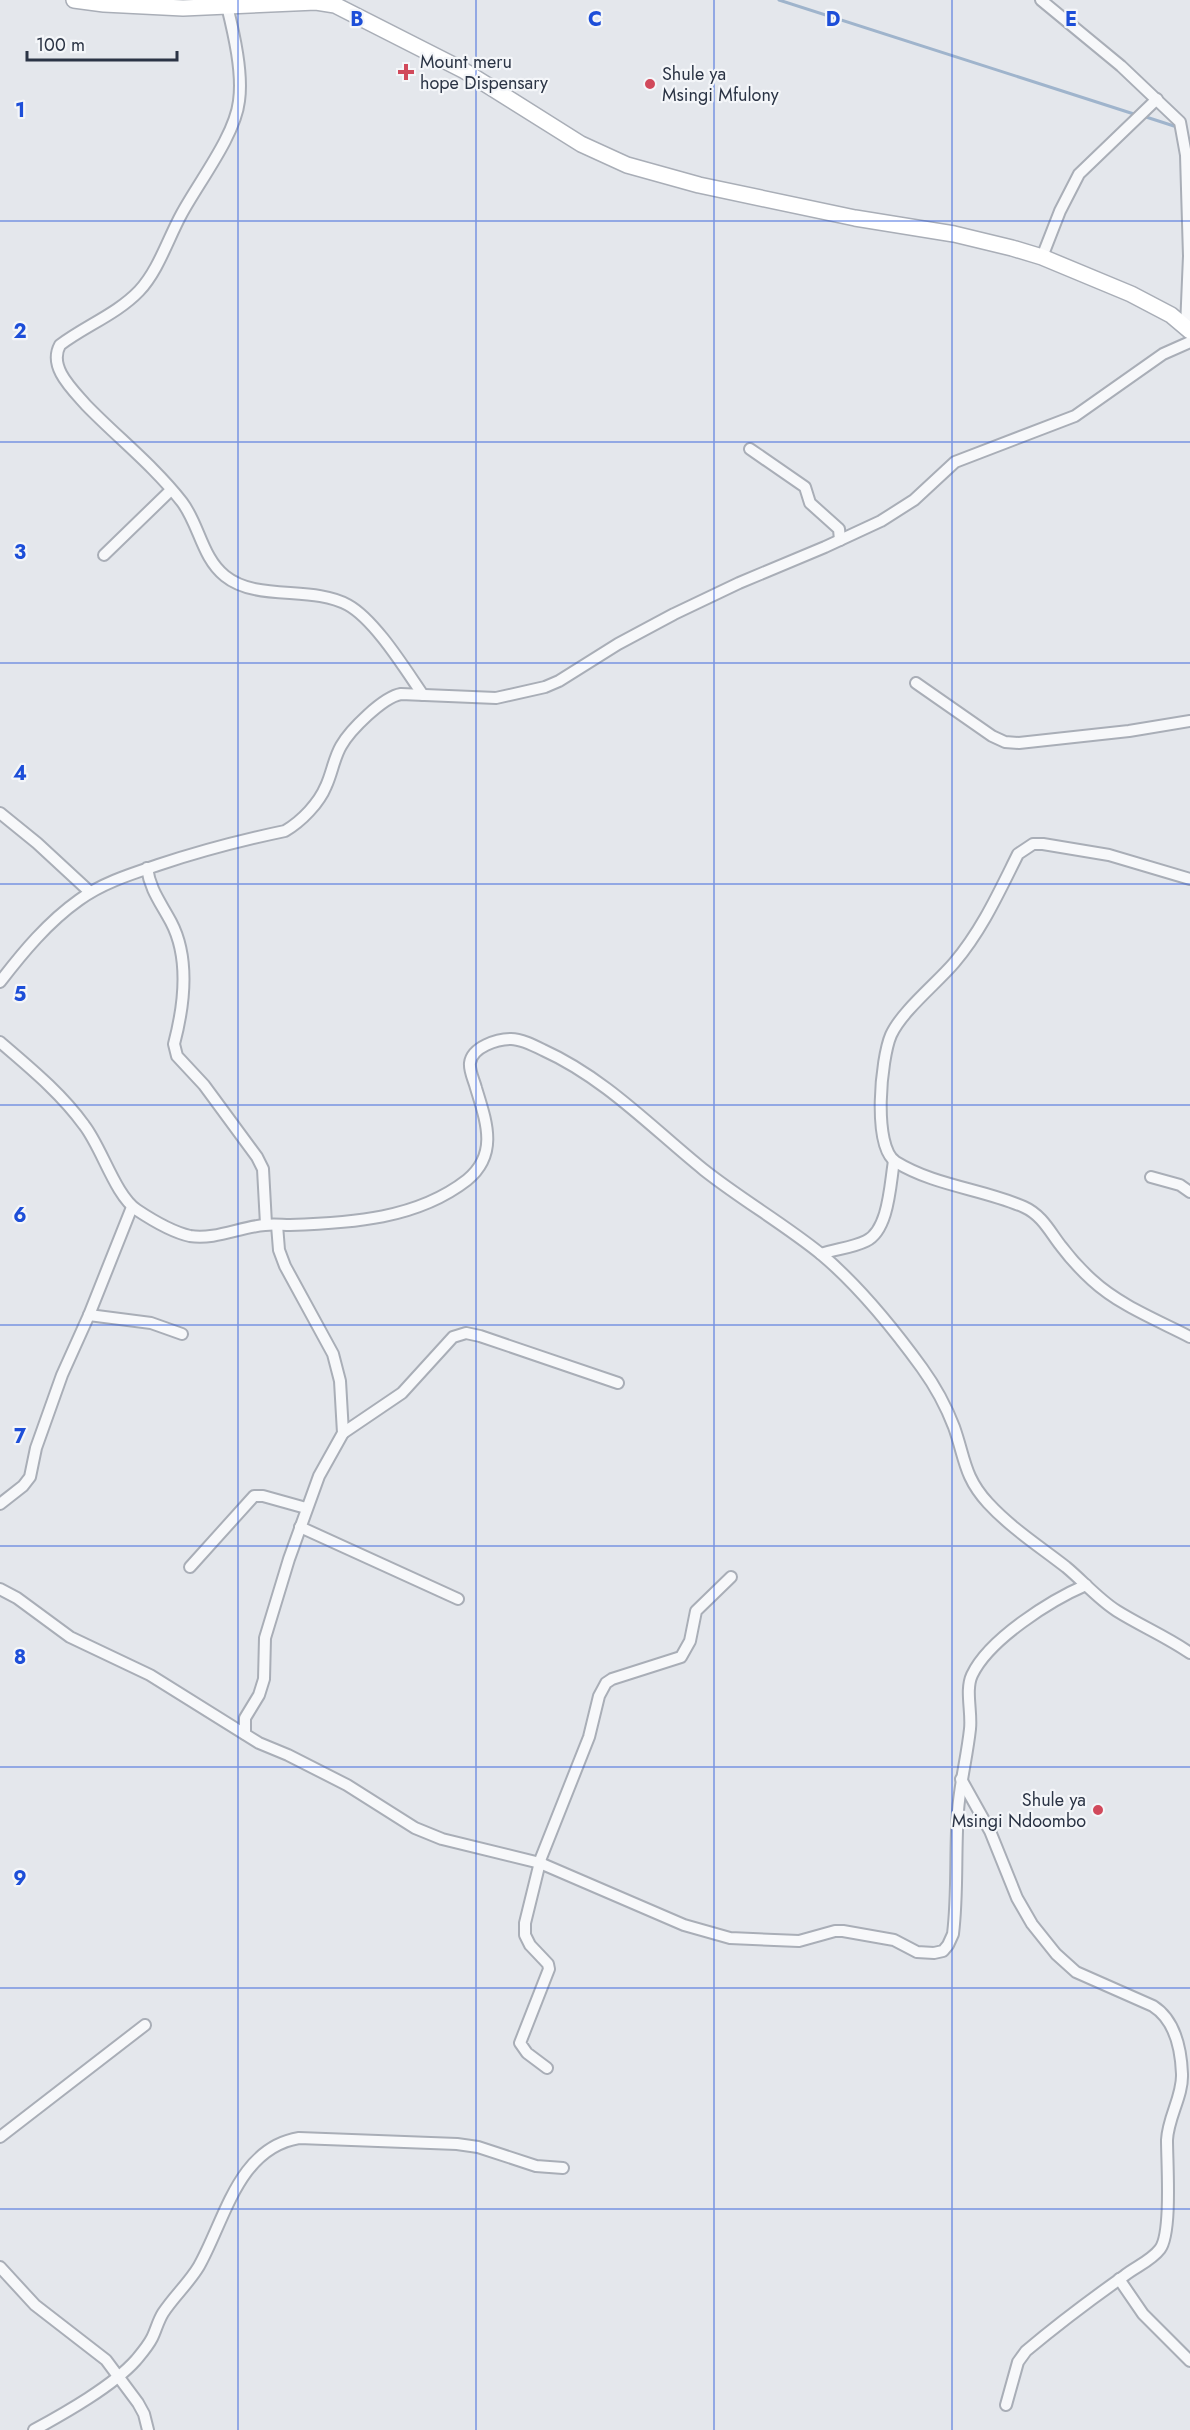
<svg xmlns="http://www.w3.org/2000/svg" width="1190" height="2430" font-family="Jost,sans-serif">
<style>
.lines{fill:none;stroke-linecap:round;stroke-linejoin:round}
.stream{stroke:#9fb4cc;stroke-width:3}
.street-casing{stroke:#a9aeb7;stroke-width:14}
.secondary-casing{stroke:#a9aeb7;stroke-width:18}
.street{stroke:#f7f8fa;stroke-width:10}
.secondary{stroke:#fff;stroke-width:15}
.grid{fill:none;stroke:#1d4ed8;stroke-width:1.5;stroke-opacity:0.55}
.poi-dot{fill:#d1495b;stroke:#f4f6f9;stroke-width:2}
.labels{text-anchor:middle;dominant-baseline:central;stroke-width:4.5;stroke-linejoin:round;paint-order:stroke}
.poi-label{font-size:18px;fill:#2b3445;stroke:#f4f6f9;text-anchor:start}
.grid-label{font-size:20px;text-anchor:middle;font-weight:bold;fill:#1d4ed8;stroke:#f4f6f9;stroke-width:4.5;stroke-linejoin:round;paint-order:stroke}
</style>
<rect width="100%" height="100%" fill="#e4e7ec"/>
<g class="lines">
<g class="stream">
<path d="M 779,0 L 1137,115"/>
<path d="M 1143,116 L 1177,127"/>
</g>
<defs>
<g id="street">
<path d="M 1041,0 L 1121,66 L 1180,122 L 1186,155 L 1189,256 L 1186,327"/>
<path d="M 227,6 C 234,34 243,73 239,101 C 235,136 198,183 181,215 C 168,239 158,271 139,291 C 117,314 85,326 60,345 C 48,367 72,389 86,405 C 117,437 154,466 182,502 C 199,524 202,558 225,576 C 257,602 312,585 348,605 C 375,620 405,669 423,695"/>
<path d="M 1042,257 L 1060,211 L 1079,174 L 1157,99"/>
<path d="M 750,449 L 805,487 L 810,503 L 839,529 L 840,540"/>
<path d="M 104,555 L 171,490"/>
<path d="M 916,683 L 992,736 L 1005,742 L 1019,743 L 1129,731 L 1190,721"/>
<path d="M 0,813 L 37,843 L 90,892"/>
<path d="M 147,868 C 150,890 161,903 171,922 C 190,958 184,1006 174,1044 L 177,1056 L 204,1085 L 257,1157 L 263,1169 L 266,1224"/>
<path d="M 1190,879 L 1109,855 L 1043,844 L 1033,844 L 1018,854 C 999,892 982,930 954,963 C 936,984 902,1011 891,1035 C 881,1058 872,1147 896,1162 C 935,1186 983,1189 1024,1207 C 1042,1215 1050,1232 1061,1246 C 1070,1258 1081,1270 1092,1280 C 1119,1305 1157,1320 1190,1337"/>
<path d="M 0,982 C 23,952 48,922 79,900 C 102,883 131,874 158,865 C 200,851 242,840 285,831 C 302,821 319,803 326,786 C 332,773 334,758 341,746 C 350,730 383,697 401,694 L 496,698 L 545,687 L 559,681 L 618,644 L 674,614 L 739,583 L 825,547 L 881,521 L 914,500 L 955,462 L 1075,416 L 1163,354 L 1190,342"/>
<path d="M 0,1042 C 29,1067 61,1093 84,1125 C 102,1148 115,1195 137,1210 C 152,1220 172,1232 190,1236 C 215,1240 240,1227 265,1225 C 273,1224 282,1225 290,1225 C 351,1223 417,1219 467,1180 C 499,1154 486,1121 476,1088 C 474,1080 469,1071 470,1063 C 472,1047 497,1039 511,1039 C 521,1039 533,1045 543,1050 C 605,1078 652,1128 704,1170 C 742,1200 784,1224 821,1254 C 859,1286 893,1328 922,1368 C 935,1386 946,1406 954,1427 C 965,1458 964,1477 988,1503 C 1011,1528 1039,1546 1066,1567 C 1083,1581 1098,1599 1117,1611 C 1141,1626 1167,1637 1190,1653"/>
<path d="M 1151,1177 L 1180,1185 L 1190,1192"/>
<path d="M 821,1254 C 835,1249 852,1248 866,1241 C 889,1230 890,1184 894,1161"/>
<path d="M 89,1315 L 151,1323 L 182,1334"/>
<path d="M 343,1433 L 402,1393 L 453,1337 L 466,1333 L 480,1336 L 618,1383"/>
<path d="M 0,1504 L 23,1486 L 30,1477 L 36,1448 L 62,1375 L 89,1315 L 132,1207"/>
<path d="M 300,1527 L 458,1599"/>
<path d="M 190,1567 L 254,1496 L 263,1496 L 306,1508"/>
<path d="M 0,1589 L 17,1598 L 70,1637 L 150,1675 L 259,1743 L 288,1755 L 347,1785 L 415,1828 L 442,1839 L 540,1863 L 684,1925 L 730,1938 L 799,1941 L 835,1931 L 843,1931 L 894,1940 L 917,1952 L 934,1953 L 943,1951 L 948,1945 L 953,1934 C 958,1893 955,1852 958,1811 C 960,1783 967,1757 970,1729 C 972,1712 965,1690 972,1675 C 989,1639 1051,1600 1086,1585"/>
<path d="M 245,1734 L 245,1718 L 259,1695 L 264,1679 L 265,1638 L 289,1559 L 319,1476 L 343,1433 L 340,1381 L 333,1354 L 285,1266 L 279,1250 L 277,1225"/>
<path d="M 961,1779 L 990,1831 L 1017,1898 L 1032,1924 L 1056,1954 L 1076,1972 L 1153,2006 C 1175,2020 1181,2048 1182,2074 C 1183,2096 1168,2117 1167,2140 C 1167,2163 1172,2233 1160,2249 C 1151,2261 1135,2267 1124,2276 C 1090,2300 1057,2325 1026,2351 L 1018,2362 L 1006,2405"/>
<path d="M 547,2068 L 527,2053 L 520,2043 L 549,1969 L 548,1964 L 530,1945 L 525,1935 L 525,1923 L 541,1858 L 589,1737 L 599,1696 L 606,1683 L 612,1679 L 681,1657 L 690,1641 L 696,1611 L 731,1577"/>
<path d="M 0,2137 L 145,2025"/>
<path d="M 0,2267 L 35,2305 L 106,2360 L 138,2403 L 144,2414 L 148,2430"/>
<path d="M 1119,2279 L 1143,2314 L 1190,2361"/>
<path d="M 34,2430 C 65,2413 113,2386 136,2360 C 141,2354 148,2346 152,2338 C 156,2330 158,2321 163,2313 C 174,2296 189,2283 199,2266 C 225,2220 238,2148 299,2138 L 457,2144 L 478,2147 L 536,2166 L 563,2168"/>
</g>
<path id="secondary" d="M 74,0 L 104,4 L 183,8 L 316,2 L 335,5 L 463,70 L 581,144 L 627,165 L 699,185 L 855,218 L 954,234 L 1012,248 L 1042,257 L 1131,294 L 1171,315 L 1190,331"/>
</defs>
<use href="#street" class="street-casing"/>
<use href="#secondary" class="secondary-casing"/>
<use href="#street" class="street"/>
<use href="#secondary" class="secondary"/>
</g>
<path class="grid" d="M 238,0 L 238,2430M 476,0 L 476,2430M 714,0 L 714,2430M 952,0 L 952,2430M 0,221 L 1190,221M 0,442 L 1190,442M 0,663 L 1190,663M 0,884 L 1190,884M 0,1105 L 1190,1105M 0,1325 L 1190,1325M 0,1546 L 1190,1546M 0,1767 L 1190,1767M 0,1988 L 1190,1988M 0,2209 L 1190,2209"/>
<g class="poi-dot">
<path d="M403 63h6v6h6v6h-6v6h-6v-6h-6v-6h6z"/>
<circle cx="650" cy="84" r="6"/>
<circle cx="1098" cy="1810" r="6"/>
</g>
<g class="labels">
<g class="poi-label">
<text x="420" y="62">Mount meru<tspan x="420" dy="21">hope Dispensary</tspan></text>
<text x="662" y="74">Shule ya<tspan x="662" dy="21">Msingi Mfulony</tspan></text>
<text x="1086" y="1800" text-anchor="end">Shule ya<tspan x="1086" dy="21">Msingi Ndoombo</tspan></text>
</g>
</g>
<g class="grid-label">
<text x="357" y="26">B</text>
<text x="595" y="26">C</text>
<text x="833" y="26">D</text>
<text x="1071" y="26">E</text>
<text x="20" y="117">1</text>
<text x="20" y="338">2</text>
<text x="20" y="559">3</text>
<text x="20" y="780">4</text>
<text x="20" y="1001">5</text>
<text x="20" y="1222">6</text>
<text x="20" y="1443">7</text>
<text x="20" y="1664">8</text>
<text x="20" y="1885">9</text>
</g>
<path d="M27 51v9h150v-9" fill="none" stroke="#2b3445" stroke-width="3"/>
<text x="36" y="51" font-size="18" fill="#2b3445" stroke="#f4f6f9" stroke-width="4.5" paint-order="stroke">100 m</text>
</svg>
